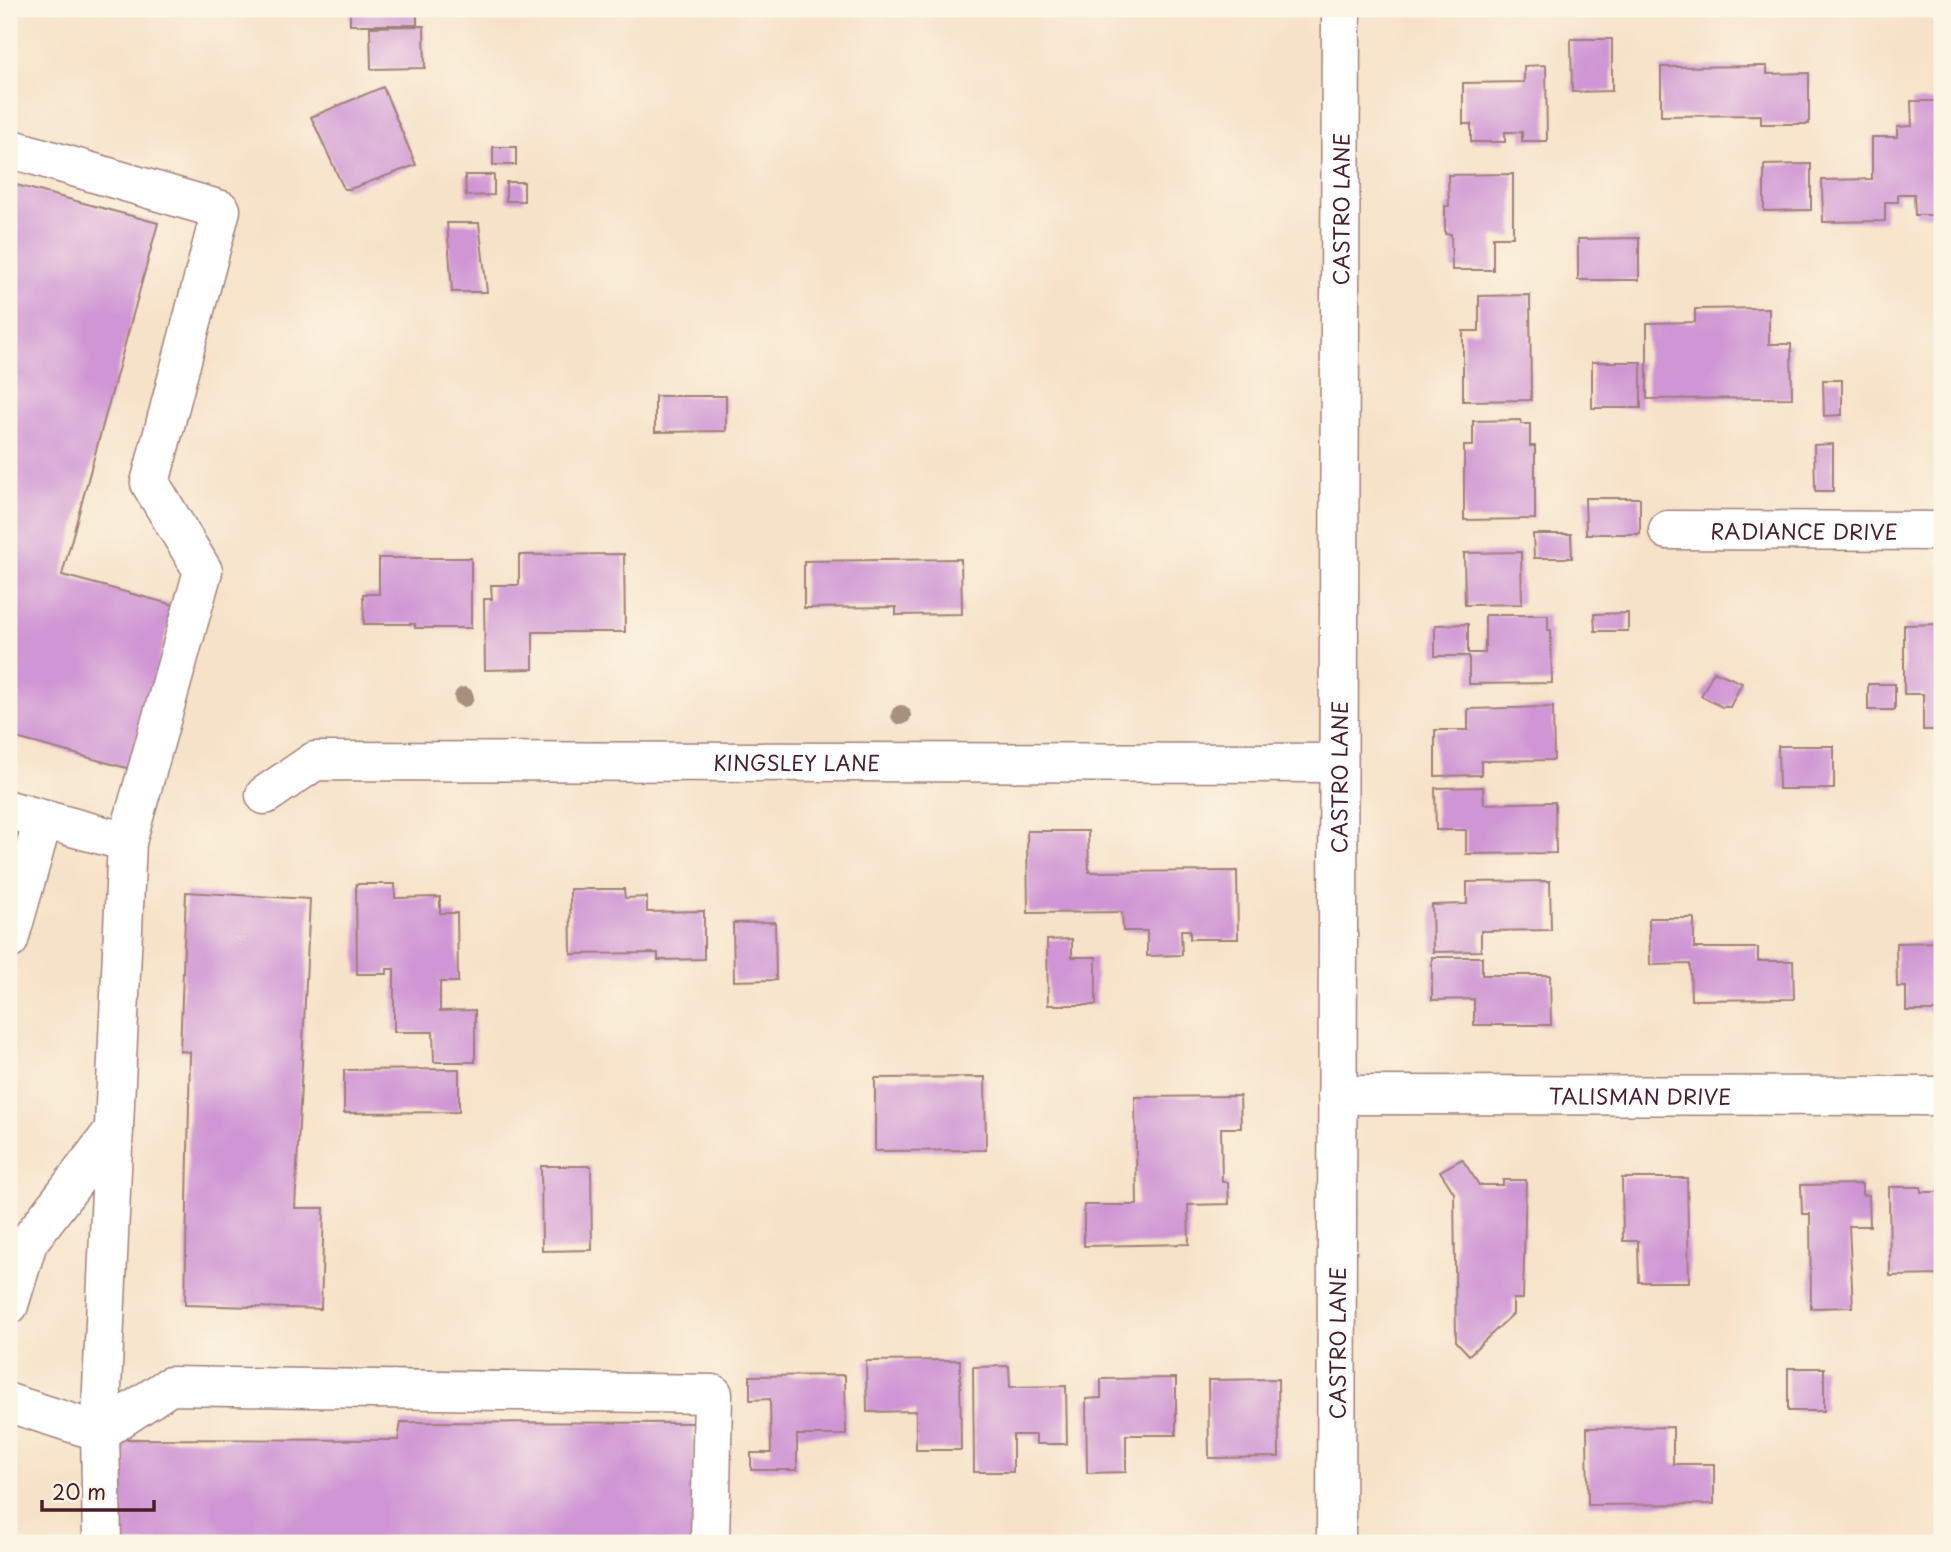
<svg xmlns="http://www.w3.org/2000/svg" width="1951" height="1552" font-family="'Playpen Sans',sans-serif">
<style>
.building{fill:#cf95d4}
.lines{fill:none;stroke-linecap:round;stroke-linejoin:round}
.minor-casing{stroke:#a0807a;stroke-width:41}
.minor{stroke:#fff;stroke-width:38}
.tree{fill:#a7917b}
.labels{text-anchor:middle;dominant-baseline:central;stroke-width:5;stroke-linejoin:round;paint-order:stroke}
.street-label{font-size:21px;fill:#4a1f2b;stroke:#fcf5e5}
</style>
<rect width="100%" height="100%" fill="#fcf5e5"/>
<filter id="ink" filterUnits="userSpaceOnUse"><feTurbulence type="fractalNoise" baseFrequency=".0143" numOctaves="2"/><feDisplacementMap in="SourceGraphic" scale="14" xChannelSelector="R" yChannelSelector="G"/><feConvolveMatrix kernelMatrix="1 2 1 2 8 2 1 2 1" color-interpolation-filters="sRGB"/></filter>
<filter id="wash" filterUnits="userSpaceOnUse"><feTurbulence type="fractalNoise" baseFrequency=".00686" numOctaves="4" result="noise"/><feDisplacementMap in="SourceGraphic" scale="28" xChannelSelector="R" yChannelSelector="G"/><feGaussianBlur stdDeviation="1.57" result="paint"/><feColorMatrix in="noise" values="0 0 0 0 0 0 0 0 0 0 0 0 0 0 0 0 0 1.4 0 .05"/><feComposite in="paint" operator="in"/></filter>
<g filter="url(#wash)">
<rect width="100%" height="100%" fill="#f6e2c8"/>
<g id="blocks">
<g class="building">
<rect x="350" y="9" width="67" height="16"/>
<path d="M 424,26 L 425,68 L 371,69 L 370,27 Z"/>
<path d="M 1571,39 L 1612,39 L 1612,91 L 1572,92 Z"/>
<path d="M 1546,65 L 1547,141 L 1522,141 L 1522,132 L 1505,132 L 1505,142 L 1471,142 L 1471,124 L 1463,124 L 1463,83 L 1524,82 L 1524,66 Z"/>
<path d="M 1767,66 L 1767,74 L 1809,73 L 1809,124 L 1761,124 L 1761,115 L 1661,116 L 1661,67 Z"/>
<path d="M 383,87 L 416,165 L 350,189 L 344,189 L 311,117 Z"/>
<path d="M 1911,101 L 1942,101 L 1942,215 L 1915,215 L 1914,194 L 1898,194 L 1898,202 L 1885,202 L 1885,221 L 1823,222 L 1822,180 L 1872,179 L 1872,137 L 1897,137 L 1897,127 L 1912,126 Z"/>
<rect x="493" y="147" width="23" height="18"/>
<path d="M 1811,164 L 1811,210 L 1764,211 L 1764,165 Z"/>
<path d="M 1513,174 L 1513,237 L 1493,237 L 1493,270 L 1452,270 L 1451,234 L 1445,234 L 1445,206 L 1449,206 L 1448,175 Z"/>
<path d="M 465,175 L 494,175 L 494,195 L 466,196 Z"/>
<rect x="506" y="182" width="18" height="19"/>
<path d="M 9,183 L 158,223 L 62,575 L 174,605 L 130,769 L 9,736 Z"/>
<path d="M 447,223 L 479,223 L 487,292 L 452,292 Z"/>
<path d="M 1639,238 L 1639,280 L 1578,280 L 1578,239 Z"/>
<path d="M 1530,295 L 1531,400 L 1463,401 L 1463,331 L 1479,331 L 1479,296 Z"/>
<path d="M 1769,308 L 1769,344 L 1791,344 L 1792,398 L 1647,399 L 1647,323 L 1695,322 L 1695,309 Z"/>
<rect x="1592" y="362" width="49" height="46"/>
<path d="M 1823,380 L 1842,380 L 1842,415 L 1824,416 Z"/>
<path d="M 655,396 L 726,396 L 726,431 L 655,432 Z"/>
<path d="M 1521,420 L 1521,424 L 1530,424 L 1530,446 L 1535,446 L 1535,519 L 1464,520 L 1464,446 L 1473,446 L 1473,421 Z"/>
<path d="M 1833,444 L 1833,491 L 1815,491 L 1814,445 Z"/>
<path d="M 1585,498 L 1640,498 L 1640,534 L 1586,534 Z"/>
<path d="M 1533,534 L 1571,534 L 1572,558 L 1534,558 Z"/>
<path d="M 1521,552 L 1522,604 L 1465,605 L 1464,553 Z"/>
<path d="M 624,554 L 625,632 L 533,632 L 533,669 L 485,670 L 484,599 L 492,599 L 491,585 L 519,585 L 519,555 Z"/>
<path d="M 379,558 L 471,558 L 471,628 L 415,628 L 415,624 L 364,624 L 363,594 L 379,594 Z"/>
<path d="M 961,559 L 962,614 L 896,615 L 896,607 L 804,608 L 804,561 Z"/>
<path d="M 1628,613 L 1628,631 L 1595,631 L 1594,614 Z"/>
<path d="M 1485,615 L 1548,615 L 1548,630 L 1551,630 L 1552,683 L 1469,684 L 1469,656 L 1435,656 L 1435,625 L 1468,624 L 1468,653 L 1485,653 Z"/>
<path d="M 1942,624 L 1942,730 L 1923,730 L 1923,694 L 1904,694 L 1904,625 Z"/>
<path d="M 1714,671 L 1742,683 L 1730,707 L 1722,707 L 1701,696 Z"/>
<rect x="1868" y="684" width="27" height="26"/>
<path d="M 1553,707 L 1554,760 L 1481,761 L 1481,775 L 1435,776 L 1435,730 L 1468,730 L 1468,709 Z"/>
<path d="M 1778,746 L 1834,746 L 1834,789 L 1779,789 Z"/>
<path d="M 1483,787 L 1484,804 L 1555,802 L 1556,853 L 1466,854 L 1466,830 L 1436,830 L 1435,788 Z"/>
<path d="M 1027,831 L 1088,831 L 1089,872 L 1237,871 L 1238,939 L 1190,939 L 1190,930 L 1181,930 L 1182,955 L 1147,956 L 1147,931 L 1123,931 L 1122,912 L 1028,913 Z"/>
<path d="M 1550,881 L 1551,930 L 1481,931 L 1481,951 L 1433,952 L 1432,905 L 1467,904 L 1467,882 Z"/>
<path d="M 356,884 L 395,884 L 395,898 L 440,897 L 440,913 L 457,913 L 458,982 L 440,982 L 440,1011 L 475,1010 L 475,1062 L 434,1062 L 433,1032 L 394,1032 L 394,969 L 387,969 L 387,974 L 357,974 Z"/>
<path d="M 570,889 L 624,889 L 625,898 L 647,897 L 647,912 L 704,911 L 704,959 L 658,960 L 658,953 L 571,954 Z"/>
<path d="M 186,892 L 310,899 L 295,1208 L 324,1208 L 321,1309 L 185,1305 L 190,1052 L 180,1051 Z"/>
<path d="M 1649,918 L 1694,918 L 1694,948 L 1758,948 L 1758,961 L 1793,961 L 1794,999 L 1691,1000 L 1690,964 L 1650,965 Z"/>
<path d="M 775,922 L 776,980 L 734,981 L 733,923 Z"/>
<path d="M 1072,939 L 1072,957 L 1096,957 L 1096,1005 L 1048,1005 L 1047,940 Z"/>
<path d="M 1942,942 L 1942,1011 L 1906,1011 L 1906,987 L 1897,987 L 1896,943 Z"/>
<path d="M 1432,957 L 1482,957 L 1482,975 L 1550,975 L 1551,1025 L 1474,1025 L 1474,999 L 1432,1000 Z"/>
<path d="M 459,1069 L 459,1112 L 344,1113 L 344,1070 Z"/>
<path d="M 985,1077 L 986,1150 L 875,1151 L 875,1078 Z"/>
<path d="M 1240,1096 L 1241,1128 L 1221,1128 L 1222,1182 L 1228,1182 L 1229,1204 L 1188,1205 L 1189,1244 L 1084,1246 L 1084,1205 L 1137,1205 L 1135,1097 Z"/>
<path d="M 1462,1159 L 1479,1185 L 1503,1185 L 1503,1180 L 1526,1180 L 1523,1299 L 1513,1299 L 1513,1314 L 1469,1355 L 1456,1341 L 1454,1193 L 1440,1171 Z"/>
<path d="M 541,1166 L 591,1166 L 592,1250 L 542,1251 Z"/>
<path d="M 1622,1178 L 1687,1178 L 1689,1282 L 1639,1282 L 1638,1241 L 1623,1241 Z"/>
<path d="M 1862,1184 L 1862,1195 L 1869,1195 L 1870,1226 L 1849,1226 L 1853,1307 L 1811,1308 L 1810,1214 L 1802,1214 L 1801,1185 Z"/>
<path d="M 1942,1186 L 1942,1275 L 1890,1276 L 1889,1187 L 1921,1187 L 1921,1192 L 1939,1192 L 1939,1187 Z"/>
<path d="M 960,1360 L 961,1450 L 916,1450 L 916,1411 L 867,1412 L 866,1361 Z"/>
<path d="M 1009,1366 L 1010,1387 L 1066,1386 L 1067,1444 L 1036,1444 L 1036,1435 L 1013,1435 L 1013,1472 L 974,1472 L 973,1367 Z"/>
<rect x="1788" y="1368" width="36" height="43"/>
<path d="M 845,1375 L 846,1435 L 797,1435 L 797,1470 L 751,1470 L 751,1453 L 771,1453 L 770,1399 L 750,1400 L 750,1376 Z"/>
<path d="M 1176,1378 L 1176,1435 L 1126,1435 L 1126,1472 L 1087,1473 L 1086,1399 L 1101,1398 L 1101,1379 Z"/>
<path d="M 1278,1379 L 1279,1457 L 1209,1458 L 1208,1380 Z"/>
<path d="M 401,1422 L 694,1423 L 693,1543 L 113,1543 L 110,1439 L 398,1440 Z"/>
<path d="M 1673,1427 L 1673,1464 L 1714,1464 L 1714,1504 L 1588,1505 L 1587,1428 Z"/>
</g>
</g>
</g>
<g filter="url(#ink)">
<use href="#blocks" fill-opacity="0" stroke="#a0807a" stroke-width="2"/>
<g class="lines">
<defs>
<g id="minor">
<path d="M 9,148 L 221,210 L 150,483 L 203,571 L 127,842 L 100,1432 L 9,1403"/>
<path id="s1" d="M 1668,530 L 1942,531"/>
<path id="s2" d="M 265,795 L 315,761 L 1338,763"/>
<path d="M 9,810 L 127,842"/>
<path d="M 9,940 L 43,820"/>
<path id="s3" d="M 1337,1095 L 1942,1096"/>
<path d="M 9,1305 L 28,1242 L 114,1130"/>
<path d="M 102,1543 L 100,1432 L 170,1386 L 713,1394 L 710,1543"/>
<path id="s4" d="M 1336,1543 L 1341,9"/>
</g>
</defs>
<use href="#minor" class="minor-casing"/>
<use href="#minor" class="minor"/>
</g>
<g class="tree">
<circle cx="464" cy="697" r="10"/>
<circle cx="901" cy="715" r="10"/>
</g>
</g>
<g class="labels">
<g class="street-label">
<text stroke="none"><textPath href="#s4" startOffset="1334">CASTRO LANE</textPath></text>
<text stroke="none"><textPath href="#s1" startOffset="136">RADIANCE DRIVE</textPath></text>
<text stroke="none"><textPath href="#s2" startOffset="542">KINGSLEY LANE</textPath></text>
<text stroke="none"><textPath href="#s4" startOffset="766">CASTRO LANE</textPath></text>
<text stroke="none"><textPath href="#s3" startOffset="303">TALISMAN DRIVE</textPath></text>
<text stroke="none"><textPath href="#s4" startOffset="200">CASTRO LANE</textPath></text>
</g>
</g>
<rect width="1951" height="1552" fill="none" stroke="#fcf5e5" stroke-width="35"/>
<path d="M42 1500v10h112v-10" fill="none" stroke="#4a1f2b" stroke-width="3.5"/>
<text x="52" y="1500" font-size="21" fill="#4a1f2b" stroke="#fcf5e5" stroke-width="5" paint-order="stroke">20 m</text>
</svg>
